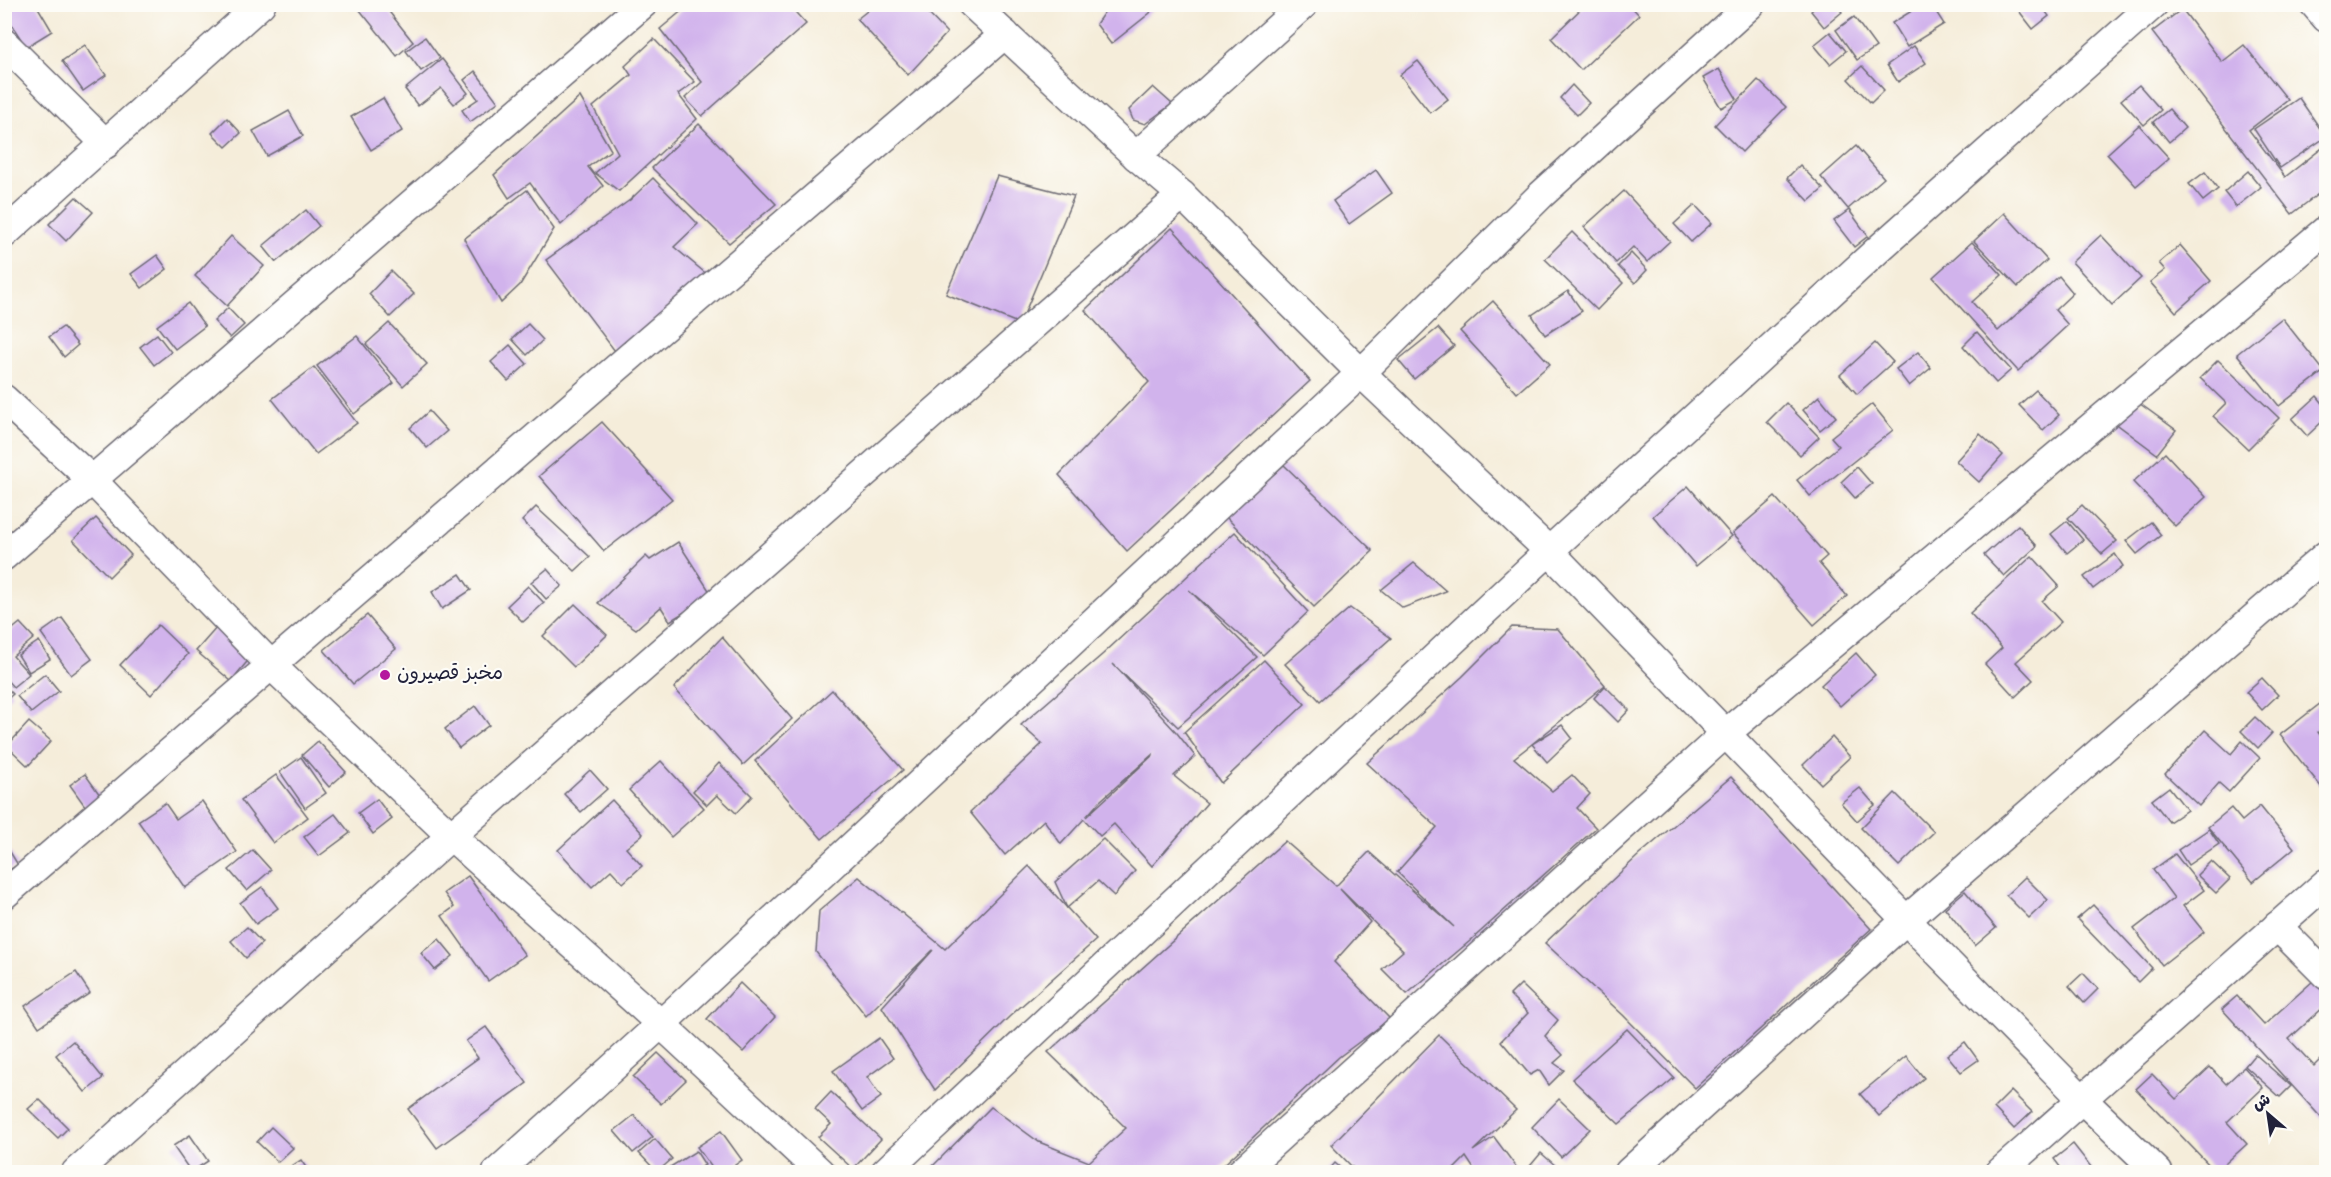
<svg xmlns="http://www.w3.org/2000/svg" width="2331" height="1177" font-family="'Gochi Hand','Playpen Sans Arabic',sans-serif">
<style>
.building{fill:#d1b3ec;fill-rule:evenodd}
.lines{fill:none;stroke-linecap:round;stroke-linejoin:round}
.minor-casing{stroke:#6c6973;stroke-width:31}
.minor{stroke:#fff;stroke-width:28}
.poi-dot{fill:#b5179e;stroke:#fdfcf7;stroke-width:2}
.labels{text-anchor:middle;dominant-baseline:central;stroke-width:4.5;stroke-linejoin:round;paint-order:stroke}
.poi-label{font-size:20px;fill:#22223b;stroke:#fdfcf7;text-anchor:start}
</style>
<rect width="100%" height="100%" fill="#fdfcf7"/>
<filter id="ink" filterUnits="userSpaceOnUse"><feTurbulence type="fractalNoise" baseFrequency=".0167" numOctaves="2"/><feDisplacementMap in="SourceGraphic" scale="12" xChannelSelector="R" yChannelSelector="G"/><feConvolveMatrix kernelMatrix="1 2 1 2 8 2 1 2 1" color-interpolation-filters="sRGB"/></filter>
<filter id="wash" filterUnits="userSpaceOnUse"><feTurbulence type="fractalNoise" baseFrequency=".008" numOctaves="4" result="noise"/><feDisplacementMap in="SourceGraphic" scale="24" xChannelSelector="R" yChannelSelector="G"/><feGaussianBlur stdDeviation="1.35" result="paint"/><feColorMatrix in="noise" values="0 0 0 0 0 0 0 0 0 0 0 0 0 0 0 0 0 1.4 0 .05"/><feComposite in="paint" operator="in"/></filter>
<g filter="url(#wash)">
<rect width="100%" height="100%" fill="#f5edda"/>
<g id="blocks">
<g class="building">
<path d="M 11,4 L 36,4 L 52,31 L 26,47 L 4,13 L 4,8 Z"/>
<path d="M 355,4 L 383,4 L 413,42 L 397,56 Z"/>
<path d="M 690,4 L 788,4 L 806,24 L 702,116 L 685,98 L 702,82 L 660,29 Z"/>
<path d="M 870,4 L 919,4 L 947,33 L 908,75 L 857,19 L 872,7 Z"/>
<path d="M 1110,4 L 1154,4 L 1150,13 L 1111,44 L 1096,24 Z"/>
<path d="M 1586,4 L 1629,4 L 1639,15 L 1581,70 L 1551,38 Z"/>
<path d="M 1819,4 L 1835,4 L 1842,12 L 1824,27 L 1811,11 Z"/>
<path d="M 1923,4 L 1931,4 L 1944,24 L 1907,47 L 1892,23 Z"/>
<path d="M 2027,4 L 2040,4 L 2049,16 L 2033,29 L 2019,11 Z"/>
<path d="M 2182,9 L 2222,62 L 2244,45 L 2288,100 L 2249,130 L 2285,177 L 2325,146 L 2326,148 L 2326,188 L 2292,214 L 2152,32 Z"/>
<path d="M 1854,17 L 1876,47 L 1857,60 L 1836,30 Z"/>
<path d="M 1830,32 L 1846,51 L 1830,64 L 1814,45 Z"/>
<path d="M 425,37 L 440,58 L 421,71 L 406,51 Z"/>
<path d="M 654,39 L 695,82 L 678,94 L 697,119 L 619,191 L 595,173 L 618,153 L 593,107 L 631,75 L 625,66 Z"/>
<path d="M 85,45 L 106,75 L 83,91 L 62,61 Z"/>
<path d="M 1914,46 L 1926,63 L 1898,82 L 1887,65 Z"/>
<path d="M 442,59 L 468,93 L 454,104 L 441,88 L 418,106 L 405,89 Z"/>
<path d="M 1418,61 L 1448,99 L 1430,113 L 1400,75 Z"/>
<path d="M 1862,66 L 1884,90 L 1871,103 L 1848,79 Z"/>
<path d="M 1719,69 L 1737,99 L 1721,108 L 1703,78 Z"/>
<path d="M 475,71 L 498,102 L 470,122 L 462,110 L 478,99 L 464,80 Z"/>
<path d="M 1758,80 L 1786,107 L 1742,152 L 1715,125 Z"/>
<path d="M 1572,85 L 1589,103 L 1577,115 L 1560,98 Z"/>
<path d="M 2139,85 L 2161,110 L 2144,125 L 2121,100 Z"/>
<path d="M 1153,87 L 1172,104 L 1145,124 L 1133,120 L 1129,110 Z"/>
<path d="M 580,97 L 611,150 L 588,167 L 603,186 L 561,225 L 530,183 L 509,198 L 494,175 Z"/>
<path d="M 383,98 L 402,131 L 371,150 L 351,117 Z"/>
<path d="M 2299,98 L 2326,137 L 2280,168 L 2254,129 Z"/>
<path d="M 2169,109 L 2185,128 L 2169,142 L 2153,122 Z"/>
<path d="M 289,111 L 303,136 L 267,156 L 253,131 Z"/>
<path d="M 227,118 L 241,133 L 226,147 L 212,133 Z"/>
<path d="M 699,124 L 776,204 L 729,243 L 652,168 Z"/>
<path d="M 2139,125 L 2169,158 L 2136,186 L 2107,154 Z"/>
<path d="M 1856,146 L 1884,178 L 1848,209 L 1821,177 Z"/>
<path d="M 1800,165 L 1823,189 L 1809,201 L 1787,178 Z"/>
<path d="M 1376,170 L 1392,193 L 1349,224 L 1333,201 Z"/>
<path d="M 2248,171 L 2261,187 L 2236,207 L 2224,192 Z"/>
<path d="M 2205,172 L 2218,189 L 2203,201 L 2189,184 Z"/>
<path d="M 997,176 L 1074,196 L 1020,324 L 946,294 Z"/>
<path d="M 653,178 L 698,224 L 674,247 L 716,282 L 624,363 L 546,260 L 630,200 Z"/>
<path d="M 527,190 L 554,229 L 520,285 L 501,303 L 464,239 Z"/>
<path d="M 1624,191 L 1670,241 L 1647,262 L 1633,247 L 1616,263 L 1584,227 Z"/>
<path d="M 76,197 L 93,212 L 66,241 L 49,224 Z"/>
<path d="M 1695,205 L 1712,223 L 1691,242 L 1674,224 Z"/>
<path d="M 306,210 L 319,226 L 276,262 L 263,246 Z"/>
<path d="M 1849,210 L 1868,236 L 1854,247 L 1834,221 Z"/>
<path d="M 2004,213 L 2047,260 L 2018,287 L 1974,241 Z"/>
<path d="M 1172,228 L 1310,381 L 1127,551 L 1059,475 L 1149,382 L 1085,310 Z"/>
<path d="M 1572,232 L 1623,283 L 1597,310 L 1545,259 Z"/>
<path d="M 2101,235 L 2141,278 L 2112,305 L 2072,262 Z"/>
<path d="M 231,236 L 264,266 L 227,306 L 195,276 Z"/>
<path d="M 1972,242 L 2002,275 L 1972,302 L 1998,331 L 2059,276 L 2073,293 L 2055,310 L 2068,325 L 2018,371 L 1933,277 Z"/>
<path d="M 2180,245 L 2211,281 L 2176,312 L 2150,282 L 2165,270 L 2159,263 Z"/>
<path d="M 1631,253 L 1647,270 L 1635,283 L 1618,266 Z"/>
<path d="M 157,255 L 167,269 L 142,288 L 131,274 Z"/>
<path d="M 391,271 L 414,294 L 390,317 L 369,294 Z"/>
<path d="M 1568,291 L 1582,311 L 1545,335 L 1532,315 Z"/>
<path d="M 1493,301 L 1550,364 L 1517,393 L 1460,331 Z"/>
<path d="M 188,303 L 205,326 L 175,349 L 157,326 Z"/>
<path d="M 228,308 L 244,325 L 230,338 L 214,321 Z"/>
<path d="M 2282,318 L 2324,371 L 2279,406 L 2237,354 Z"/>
<path d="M 389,323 L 427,364 L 403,386 L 366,344 Z"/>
<path d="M 528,324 L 543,340 L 527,355 L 512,339 Z"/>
<path d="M 63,327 L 78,345 L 64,357 L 49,337 Z"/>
<path d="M 1438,328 L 1454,346 L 1414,379 L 1398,360 Z"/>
<path d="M 1977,332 L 2011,370 L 1996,383 L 1963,346 Z"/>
<path d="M 157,334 L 171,352 L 154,365 L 140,347 Z"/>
<path d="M 357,336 L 394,383 L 354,414 L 317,366 Z"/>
<path d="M 1875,343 L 1893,362 L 1857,394 L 1840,375 Z"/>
<path d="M 510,345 L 527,364 L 508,381 L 491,362 Z"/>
<path d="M 1918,352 L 1931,368 L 1909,386 L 1896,369 Z"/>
<path d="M 2218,360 L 2279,418 L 2248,449 L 2213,416 L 2226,403 L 2200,378 Z"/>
<path d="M 314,367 L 357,423 L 316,454 L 272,399 Z"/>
<path d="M 2036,390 L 2059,415 L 2043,430 L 2019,405 Z"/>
<path d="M 1819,396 L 1836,417 L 1820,430 L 1803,410 Z"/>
<path d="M 2317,396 L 2326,407 L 2326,418 L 2307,436 L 2292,419 Z"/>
<path d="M 2132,398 L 2176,430 L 2157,454 L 2114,422 Z"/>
<path d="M 1786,403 L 1819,437 L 1800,455 L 1767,422 Z"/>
<path d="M 1872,404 L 1893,430 L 1810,496 L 1797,480 L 1839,446 L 1831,437 Z"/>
<path d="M 429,411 L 447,431 L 427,448 L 410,428 Z"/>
<path d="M 602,422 L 672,499 L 604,551 L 539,476 Z"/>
<path d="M 1980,434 L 2003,455 L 1979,482 L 1956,461 Z"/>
<path d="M 2165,453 L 2206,497 L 2175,526 L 2133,482 Z"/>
<path d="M 1284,465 L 1373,551 L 1314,607 L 1226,517 Z"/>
<path d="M 1857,467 L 1872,484 L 1855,498 L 1841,482 Z"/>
<path d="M 1688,486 L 1732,536 L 1696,566 L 1653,516 Z"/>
<path d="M 1775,497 L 1827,556 L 1819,563 L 1847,596 L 1814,625 L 1733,533 Z"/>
<path d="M 2082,505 L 2117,541 L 2102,554 L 2068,518 Z"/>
<path d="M 536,507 L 590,557 L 575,571 L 522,521 Z"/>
<path d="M 96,518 L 131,555 L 109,577 L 73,540 Z"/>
<path d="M 2067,521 L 2083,540 L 2067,553 L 2051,534 Z"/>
<path d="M 2151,522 L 2161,535 L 2137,554 L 2126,541 Z"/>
<path d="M 2018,525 L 2037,546 L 2004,576 L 1984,555 Z"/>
<path d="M 1235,532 L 1308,612 L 1263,655 L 1189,590 L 1257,657 L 1178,727 L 1113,664 L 1177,733 L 1195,756 L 1174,776 L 1207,803 L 1152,866 L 1114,824 L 1100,836 L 1084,819 L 1061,844 L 1044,820 L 1005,855 L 970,812 L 1042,744 L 1021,725 L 1103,654 ZM 1153,754 L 1153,755 L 1086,817 L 1100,801 Z"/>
<path d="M 678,542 L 712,595 L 670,621 L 661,607 L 636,629 L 598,603 L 646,556 L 650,560 Z"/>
<path d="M 2115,554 L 2123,566 L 2093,589 L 2084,577 Z"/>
<path d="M 2032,556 L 2059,586 L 2042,601 L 2061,622 L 2016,662 L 2033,680 L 2015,697 L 1985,664 L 2002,648 L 1970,613 Z"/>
<path d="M 1414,563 L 1446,591 L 1403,608 L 1381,590 Z"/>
<path d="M 547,569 L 562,586 L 546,599 L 531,582 Z"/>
<path d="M 460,574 L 471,590 L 442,609 L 432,592 Z"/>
<path d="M 528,586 L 544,603 L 523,622 L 507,606 Z"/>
<path d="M 575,604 L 607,635 L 574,667 L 543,636 Z"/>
<path d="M 1350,608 L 1391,638 L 1320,701 L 1285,664 Z"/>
<path d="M 367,615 L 396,649 L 353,684 L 324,650 Z"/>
<path d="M 62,618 L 92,659 L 71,675 L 41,633 Z"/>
<path d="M 20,623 L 34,638 L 13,656 L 29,674 L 13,687 L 4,677 L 4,636 Z"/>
<path d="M 158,625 L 188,654 L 151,695 L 120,665 Z"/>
<path d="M 217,627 L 251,657 L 231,681 L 196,651 Z"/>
<path d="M 1512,627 L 1558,629 L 1605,685 L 1532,744 L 1562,725 L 1572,738 L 1547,762 L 1532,744 L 1514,758 L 1552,791 L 1572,775 L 1590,794 L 1577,808 L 1596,828 L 1470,941 L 1407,994 L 1382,969 L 1403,951 L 1340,889 L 1370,922 L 1334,962 L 1390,1019 L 1339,1057 L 1216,1172 L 927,1172 L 991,1107 L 1039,1142 L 1089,1162 L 1126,1128 L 1048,1052 L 1285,841 L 1336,886 L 1369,852 L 1454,927 L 1397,872 L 1437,827 L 1367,763 L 1462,677 Z"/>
<path d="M 722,637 L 792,719 L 743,765 L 674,688 Z"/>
<path d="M 39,641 L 50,659 L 29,672 L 18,655 Z"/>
<path d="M 1856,653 L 1875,675 L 1840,706 L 1821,685 Z"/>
<path d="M 1264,660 L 1305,704 L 1221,783 L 1184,732 Z"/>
<path d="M 45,674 L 59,691 L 31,713 L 17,696 Z"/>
<path d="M 2262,678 L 2278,695 L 2262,710 L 2246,692 Z"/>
<path d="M 4,685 L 13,694 L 4,702 Z"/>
<path d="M 1605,686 L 1629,710 L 1618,722 L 1594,698 Z"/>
<path d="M 832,690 L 903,770 L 822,839 L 755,761 Z"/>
<path d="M 2321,703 L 2326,709 L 2326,725 L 2318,732 L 2326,743 L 2326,793 L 2280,735 Z"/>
<path d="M 475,706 L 489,725 L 459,748 L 445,729 Z"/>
<path d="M 2255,717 L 2272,733 L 2258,748 L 2241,731 Z"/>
<path d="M 29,722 L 51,741 L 28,766 L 7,746 Z"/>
<path d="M 2205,730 L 2231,754 L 2242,741 L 2260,758 L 2229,792 L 2219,783 L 2199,806 L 2165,774 Z"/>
<path d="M 1832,737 L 1850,757 L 1821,784 L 1803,765 Z"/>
<path d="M 318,741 L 346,772 L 329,787 L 302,755 Z"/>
<path d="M 301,757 L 326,793 L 305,808 L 280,772 Z"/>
<path d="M 661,761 L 704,808 L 671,837 L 629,790 Z"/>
<path d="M 719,763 L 752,796 L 736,813 L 717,795 L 707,805 L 693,791 Z"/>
<path d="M 590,770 L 607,789 L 581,812 L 564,794 Z"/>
<path d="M 85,774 L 105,802 L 90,813 L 70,785 Z"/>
<path d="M 276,775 L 308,817 L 273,843 L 241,800 Z"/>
<path d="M 1731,777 L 1871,929 L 1695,1088 L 1623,1015 L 1545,943 L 1639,855 Z"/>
<path d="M 2169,787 L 2187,810 L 2169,822 L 2152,800 Z"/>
<path d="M 1860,788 L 1875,805 L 1857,821 L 1841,803 Z"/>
<path d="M 1895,793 L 1934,832 L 1899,866 L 1861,828 Z"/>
<path d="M 377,799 L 392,819 L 373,834 L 358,813 Z"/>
<path d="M 612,800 L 643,834 L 626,848 L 642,866 L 623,883 L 611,870 L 592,887 L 558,850 Z"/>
<path d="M 202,801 L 237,852 L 185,888 L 138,821 L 165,803 L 176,819 Z"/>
<path d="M 2260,806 L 2294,848 L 2253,882 L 2208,827 L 2231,808 L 2242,821 Z"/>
<path d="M 335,814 L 350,833 L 319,856 L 304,837 Z"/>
<path d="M 2209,829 L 2219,844 L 2188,865 L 2178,850 Z"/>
<path d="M 1103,839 L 1135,871 L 1114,896 L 1098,881 L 1067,908 L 1055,882 Z"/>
<path d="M 4,842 L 18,865 L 4,873 Z"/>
<path d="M 253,850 L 271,870 L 247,891 L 229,870 Z"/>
<path d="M 2175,854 L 2204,890 L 2183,906 L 2204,932 L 2162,965 L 2134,929 L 2174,898 L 2153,870 Z"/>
<path d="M 2211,861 L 2230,879 L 2216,893 L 2197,875 Z"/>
<path d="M 1029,866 L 1096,940 L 1009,1017 L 935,1090 L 882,1007 L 933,950 L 866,1016 L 816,952 L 819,911 L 859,877 L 945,949 Z"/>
<path d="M 468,876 L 525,955 L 488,981 L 442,916 L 454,907 L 444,893 Z"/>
<path d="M 2025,877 L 2048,900 L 2029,918 L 2006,895 Z"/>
<path d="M 262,887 L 278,908 L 256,924 L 240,903 Z"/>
<path d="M 1965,891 L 1996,928 L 1975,946 L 1945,908 Z"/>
<path d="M 2093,905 L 2152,968 L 2138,982 L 2077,919 Z"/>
<path d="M 247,927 L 262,943 L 246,958 L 231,941 Z"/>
<path d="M 439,939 L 453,956 L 435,970 L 421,953 Z"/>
<path d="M 76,972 L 90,993 L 39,1027 L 25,1006 Z"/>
<path d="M 2083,973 L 2098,989 L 2084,1003 L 2069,986 Z"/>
<path d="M 2313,981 L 2326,995 L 2326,1005 L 2289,1039 L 2314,1066 L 2326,1054 L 2326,1123 L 2222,1009 L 2237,996 L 2264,1025 Z"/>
<path d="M 740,983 L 775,1017 L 743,1052 L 707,1019 Z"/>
<path d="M 1521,984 L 1558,1020 L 1545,1036 L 1563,1055 L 1554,1063 L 1564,1070 L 1549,1085 L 1539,1070 L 1530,1075 L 1501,1041 L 1528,1013 L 1510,995 Z"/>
<path d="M 486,1027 L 527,1083 L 437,1148 L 408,1109 L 478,1058 L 466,1041 Z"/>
<path d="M 1627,1029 L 1674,1078 L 1619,1124 L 1572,1079 Z"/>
<path d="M 1439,1035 L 1516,1110 L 1473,1151 L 1494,1137 L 1520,1172 L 1476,1172 L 1466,1157 L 1451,1172 L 1357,1172 L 1331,1145 Z"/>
<path d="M 879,1038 L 893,1058 L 867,1077 L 881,1097 L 862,1111 L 833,1071 Z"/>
<path d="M 73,1041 L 103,1078 L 85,1092 L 56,1055 Z"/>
<path d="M 1965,1042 L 1978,1060 L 1961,1072 L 1947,1055 Z"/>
<path d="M 658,1053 L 686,1080 L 661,1104 L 633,1077 Z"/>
<path d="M 2255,1054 L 2291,1086 L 2280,1097 L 2245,1066 Z"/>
<path d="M 1906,1056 L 1924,1078 L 1879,1116 L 1860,1094 Z"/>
<path d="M 2210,1067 L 2226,1084 L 2244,1067 L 2263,1088 L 2227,1122 L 2247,1144 L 2216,1172 L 2136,1089 L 2152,1074 L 2176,1099 Z"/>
<path d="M 2011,1091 L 2032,1112 L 2014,1129 L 1994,1108 Z"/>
<path d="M 831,1092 L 881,1139 L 853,1169 L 818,1137 L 831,1124 L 815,1109 Z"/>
<path d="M 39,1099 L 68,1128 L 58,1138 L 28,1109 Z"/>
<path d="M 1559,1099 L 1590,1129 L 1561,1157 L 1532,1127 Z"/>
<path d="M 634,1115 L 653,1137 L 633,1153 L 614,1131 Z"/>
<path d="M 271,1127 L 293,1148 L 278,1162 L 257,1142 Z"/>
<path d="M 721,1131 L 742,1160 L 725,1172 L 715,1172 L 697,1147 Z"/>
<path d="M 190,1135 L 208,1161 L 191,1172 L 173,1146 Z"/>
<path d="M 655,1139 L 672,1159 L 657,1172 L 639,1153 Z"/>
<path d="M 2073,1144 L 2092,1168 L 2086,1172 L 2064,1172 L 2054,1159 Z"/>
<path d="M 696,1151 L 705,1165 L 694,1172 L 662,1172 Z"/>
<path d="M 1541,1153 L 1556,1166 L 1551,1172 L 1525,1172 Z"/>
<path d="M 301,1160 L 309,1172 L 286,1172 L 284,1171 Z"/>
<path d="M 1335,1163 L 1345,1172 L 1327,1172 Z"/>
</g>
</g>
</g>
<g filter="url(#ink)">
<use href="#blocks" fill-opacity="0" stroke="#6c6973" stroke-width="1.5"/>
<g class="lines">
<defs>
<g id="minor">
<path d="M 972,4 L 1136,156 L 1182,195 L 1361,373 L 1549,551 L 1906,920 L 2083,1100 L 2158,1172"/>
<path d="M 2314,4 L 2326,18"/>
<path d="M 4,43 L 106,144"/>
<path d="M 1136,156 L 1304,4"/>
<path d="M 4,234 L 261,4"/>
<path d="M 4,399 L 91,479 L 272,666 L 451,836 L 661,1024 L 820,1172"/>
<path d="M 4,556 L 643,4"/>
<path d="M 4,895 L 1005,34"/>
<path d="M 2277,926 L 2326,975"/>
<path d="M 76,1172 L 451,836 L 1182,195"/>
<path d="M 497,1172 L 661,1024 L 1361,373 L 1541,195 L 1751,4"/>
<path d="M 885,1172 L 1549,551 L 1882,246 L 2154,4"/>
<path d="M 1241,1172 L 1725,734 L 2326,230"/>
<path d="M 1629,1172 L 1906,920 L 2326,555"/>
<path d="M 2000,1172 L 2326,883"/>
</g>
</defs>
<use href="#minor" class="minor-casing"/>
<use href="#minor" class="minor"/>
</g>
</g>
<circle class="poi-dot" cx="385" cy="675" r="6"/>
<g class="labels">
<g class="poi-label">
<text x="397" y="675">مخبز قصيرون</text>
</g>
</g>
<rect width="2331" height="1177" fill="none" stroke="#fdfcf7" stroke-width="24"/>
<g transform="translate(2268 1114) rotate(331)" stroke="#fdfcf7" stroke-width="4.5" paint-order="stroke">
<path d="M0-4.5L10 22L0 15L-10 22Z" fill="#22223b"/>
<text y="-9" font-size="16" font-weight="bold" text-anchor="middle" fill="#22223b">ش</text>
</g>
</svg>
